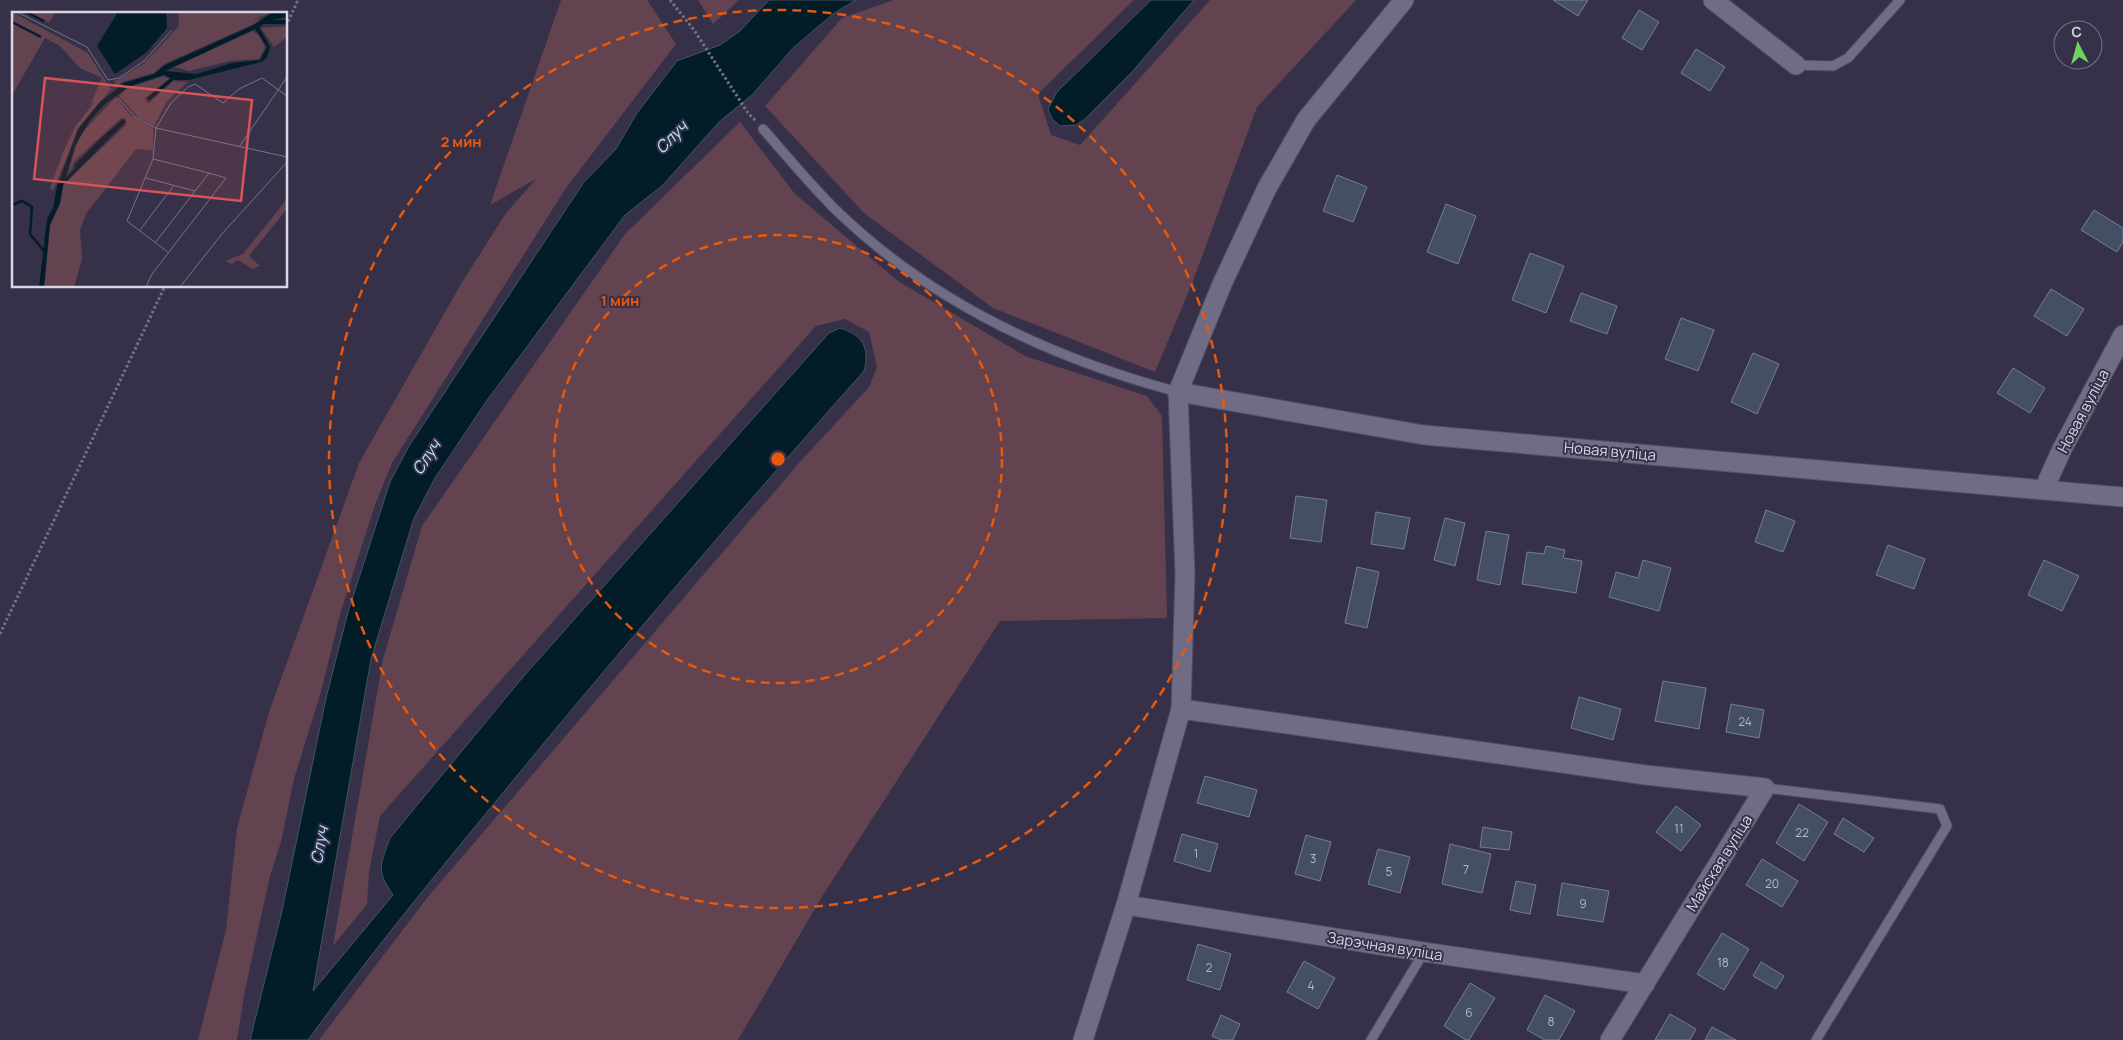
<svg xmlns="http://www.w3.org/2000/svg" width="2123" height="1040" font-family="Manrope,sans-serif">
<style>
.green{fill:#62434f}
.water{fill:#021c28;stroke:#425461}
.building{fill:#444f66;stroke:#727f97}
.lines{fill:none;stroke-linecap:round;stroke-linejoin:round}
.lane-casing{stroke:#524d61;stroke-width:11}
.street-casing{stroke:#524d61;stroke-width:21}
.path{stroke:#747185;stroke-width:3;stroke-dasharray:2.5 2.5;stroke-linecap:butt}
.lane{stroke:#716c86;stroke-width:9}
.street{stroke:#716c86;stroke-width:19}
.ring{fill:none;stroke:#e8590c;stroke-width:2.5;stroke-dasharray:9 6}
.labels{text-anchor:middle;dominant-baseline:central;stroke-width:4;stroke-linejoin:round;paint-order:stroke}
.number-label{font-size:12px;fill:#b4b5c6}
.street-label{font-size:15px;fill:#d9d7e6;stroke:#363148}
.water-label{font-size:16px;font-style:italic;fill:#b7e4fd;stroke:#363148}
.inset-river{fill:none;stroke:#021c28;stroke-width:2.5}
.inset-road{fill:none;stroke:#777387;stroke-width:1}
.view{fill:#d75458;fill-opacity:0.15;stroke:#d75458;stroke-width:2.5}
.inset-edge{fill:none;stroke:#d9d7e6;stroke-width:2.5}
.centre{fill:#e8590c;stroke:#363148;stroke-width:2.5}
.ring-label{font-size:15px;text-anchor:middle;font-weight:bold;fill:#e8590c;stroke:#363148;stroke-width:4;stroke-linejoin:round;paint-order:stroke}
</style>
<rect width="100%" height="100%" fill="#363148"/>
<g class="green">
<path d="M 561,0 L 647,0 L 676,44 L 566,188 L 392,463 L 375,505 L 341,611 L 321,692 L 294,779 L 281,842 L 270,876 L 245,990 L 237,1040 L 198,1040 L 226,930 L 237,828 L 269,712 L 359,463 L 461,284 L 506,213 L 536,179 L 490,205 Z"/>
<path d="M 698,0 L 739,0 L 713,24 Z"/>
<path d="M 894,0 L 1134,0 L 1038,94 L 1051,135 L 1080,145 L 1210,0 L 1356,0 L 1257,107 L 1193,281 L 1155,372 L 993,308 L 864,213 L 765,106 L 842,18 Z"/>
<path d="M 740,122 L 795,194 L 898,281 L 1025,356 L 1147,396 L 1162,416 L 1167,618 L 1000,621 L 823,895 L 738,1040 L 319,1040 L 427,898 L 799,463 L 869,387 L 877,367 L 869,332 L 845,319 L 816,326 L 380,816 L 369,872 L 367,904 L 333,946 L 383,659 L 422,526 L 625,234 Z"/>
</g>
<g class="water">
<path d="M 769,0 L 856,0 L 833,14 L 793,48 L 753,94 L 719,122 L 663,185 L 625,215 L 488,399 L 435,478 L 414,518 L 371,659 L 313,991 L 393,895 C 376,870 380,866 390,838 L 523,677 L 829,333 L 840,328 C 863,335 870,348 864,371 C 744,506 626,643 511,783 C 442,867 372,951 308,1040 L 250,1040 L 282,911 L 326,698 L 348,612 L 390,482 L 409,446 L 584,182 L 616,149 L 637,113 L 677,61 L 720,45 L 740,31 Z"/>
<path d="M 1151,0 L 1194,0 L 1131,73 L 1085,119 L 1076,125 L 1060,126 L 1052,119 L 1048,109 L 1057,92 Z"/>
</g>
<g class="building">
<path d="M 1553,0 L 1588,0 L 1578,16 Z"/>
<path d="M 1639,10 L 1659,22 L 1642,50 L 1622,38 Z"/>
<path d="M 1696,49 L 1725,67 L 1710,91 L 1681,73 Z"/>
<path d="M 1337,175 L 1367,187 L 1353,222 L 1323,211 Z"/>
<path d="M 1446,204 L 1476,216 L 1458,264 L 1427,252 Z"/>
<path d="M 2094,210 L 2123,228 L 2123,242 L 2117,252 L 2081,230 Z"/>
<path d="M 1530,253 L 1564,266 L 1546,313 L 1512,300 Z"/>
<path d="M 2051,289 L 2084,309 L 2067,336 L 2034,316 Z"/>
<path d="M 1581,293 L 1617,306 L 1607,334 L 1570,321 Z"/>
<path d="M 1681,318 L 1714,330 L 1698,371 L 1665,359 Z"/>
<path d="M 1753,353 L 1779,364 L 1757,414 L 1731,402 Z"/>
<path d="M 2013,368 L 2045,388 L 2030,413 L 1997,393 Z"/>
<path d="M 1296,496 L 1327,500 L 1321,542 L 1290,538 Z"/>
<path d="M 1766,510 L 1795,521 L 1783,552 L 1755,542 Z"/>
<path d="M 1376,512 L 1410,518 L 1404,549 L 1371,544 Z"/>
<path d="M 1445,518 L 1465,523 L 1455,566 L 1434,560 Z"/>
<path d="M 1486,531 L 1509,535 L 1500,585 L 1477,580 Z"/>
<path d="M 1888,545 L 1925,559 L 1914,589 L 1876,575 Z"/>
<path d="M 1546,546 L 1565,550 L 1563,558 L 1582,561 L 1576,593 L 1522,584 L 1527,552 L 1544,554 Z"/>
<path d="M 1643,560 L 1671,568 L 1659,611 L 1609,597 L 1616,572 L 1638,578 Z"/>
<path d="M 2044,560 L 2079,576 L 2062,611 L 2028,595 Z"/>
<path d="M 1357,567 L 1379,572 L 1367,628 L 1345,623 Z"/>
<path d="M 1663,681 L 1706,688 L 1699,729 L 1655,721 Z"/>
<path d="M 1579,697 L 1621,709 L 1613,740 L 1571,728 Z"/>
<path d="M 1731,704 L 1764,710 L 1759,738 L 1726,732 Z"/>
<path d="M 1205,776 L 1257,790 L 1249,817 L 1197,803 Z"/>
<path d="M 1799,804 L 1828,822 L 1804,861 L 1776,843 Z"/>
<path d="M 1676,806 L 1701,825 L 1681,851 L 1656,832 Z"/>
<path d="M 1843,818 L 1874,838 L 1864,852 L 1834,834 Z"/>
<path d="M 1483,827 L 1512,832 L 1509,850 L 1480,847 Z"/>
<path d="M 1182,834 L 1218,844 L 1210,872 L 1174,861 Z"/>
<path d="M 1306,835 L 1331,842 L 1320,881 L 1295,874 Z"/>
<path d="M 1450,844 L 1491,854 L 1482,893 L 1442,884 Z"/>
<path d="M 1378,849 L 1410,857 L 1400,893 L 1368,884 Z"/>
<path d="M 1762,859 L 1798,881 L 1782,907 L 1746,885 Z"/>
<path d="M 1516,881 L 1536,885 L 1530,914 L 1510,910 Z"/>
<path d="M 1562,883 L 1609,891 L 1603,922 L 1557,915 Z"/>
<path d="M 1722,933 L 1749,949 L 1724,990 L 1697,974 Z"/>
<path d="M 1198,944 L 1231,954 L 1220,990 L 1187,980 Z"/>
<path d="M 1304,961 L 1335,978 L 1318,1009 L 1287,992 Z"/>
<path d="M 1761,962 L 1784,976 L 1776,989 L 1753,976 Z"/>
<path d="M 1470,983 L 1495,998 L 1469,1040 L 1466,1040 L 1444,1026 Z"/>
<path d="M 1545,995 L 1575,1011 L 1559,1040 L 1545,1040 L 1527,1030 Z"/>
<path d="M 1670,1014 L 1696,1029 L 1690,1040 L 1655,1040 Z"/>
<path d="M 1221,1015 L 1240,1024 L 1233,1040 L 1221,1040 L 1212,1036 Z"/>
<path d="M 1712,1027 L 1736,1040 L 1705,1040 Z"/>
</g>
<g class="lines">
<defs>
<g id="lane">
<path d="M 1796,65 L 1833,66 L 1848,58 L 1900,0"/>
<path d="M 763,129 C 788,157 812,187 839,213 C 933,303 1054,359 1178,392"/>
<path d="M 1765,788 L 1940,809 L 1947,826 L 1816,1040"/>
<path d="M 1371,1040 L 1424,952"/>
</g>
<g id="street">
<path d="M 1713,0 L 1796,65"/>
<path d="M 1178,392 L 1424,435 L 2123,497"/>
<path d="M 2044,489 L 2062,449 L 2123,335"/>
<path d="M 1181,709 L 1646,775 L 1765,788 L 1610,1040"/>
<path d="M 1126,905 L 1424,952 L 1645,984"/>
<path d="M 1083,1040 L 1126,905 L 1181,709 L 1185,574 L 1178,392 L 1222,284 L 1267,188 L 1306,120 L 1404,0"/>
</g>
</defs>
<use href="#lane" class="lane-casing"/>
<use href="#street" class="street-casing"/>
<g class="path">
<path d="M 670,0 L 694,30 L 748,113 L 756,121"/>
<path d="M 286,26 L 298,0"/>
<path d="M 0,634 L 165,286"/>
</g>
<use href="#lane" class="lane"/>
<use href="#street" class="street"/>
</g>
<g class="ring">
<circle cx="778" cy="459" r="224"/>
<circle cx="778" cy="459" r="449"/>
</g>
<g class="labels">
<g class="number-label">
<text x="1745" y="721">24</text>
<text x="1679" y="828">11</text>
<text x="1802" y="832">22</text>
<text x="1196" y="853">1</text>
<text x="1313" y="858">3</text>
<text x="1466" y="869">7</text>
<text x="1389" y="871">5</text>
<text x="1772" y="883">20</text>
<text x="1583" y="903">9</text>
<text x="1723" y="962">18</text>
<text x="1209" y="967">2</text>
<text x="1311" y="985">4</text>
<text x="1469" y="1012">6</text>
<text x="1551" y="1021">8</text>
</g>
<g class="street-label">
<text transform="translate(2083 411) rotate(-62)">Новая вуліца</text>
<text transform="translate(1610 451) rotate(5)">Новая вуліца</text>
<text transform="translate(1719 863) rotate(-58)">Майская вуліца</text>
<text transform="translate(1385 946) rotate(9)">Зарэчная вуліца</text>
</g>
<g class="water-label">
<text transform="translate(671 137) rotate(-46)">Случ</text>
<text transform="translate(426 457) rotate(-57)">Случ</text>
<text transform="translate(319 845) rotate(-80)">Случ</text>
</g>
</g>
<g transform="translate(12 12)">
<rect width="275" height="275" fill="#363148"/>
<path d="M 0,0 L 76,41 L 99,77 L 67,115 L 41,179 L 38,176 L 52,138 L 63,115 L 82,90 L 79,91 L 90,66 L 68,56 L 48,34 L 33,26 L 0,83 ZM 17,0 L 44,0 L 37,11 ZM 166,0 L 260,0 L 239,9 L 249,6 L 242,12 L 152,52 L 142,61 L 110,70 L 102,76 L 103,69 L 131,52 L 167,14 ZM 275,14 L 275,25 L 262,35 L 249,16 ZM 240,19 L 247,23 L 253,35 L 247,47 L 218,49 L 177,59 L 162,55 ZM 152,64 L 157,67 L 133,86 L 134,90 L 137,91 L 161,69 L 176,70 L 155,89 L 142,114 L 127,106 L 107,84 L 115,76 ZM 104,85 L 118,103 L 141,116 L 141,138 L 124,137 L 74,202 L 68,218 L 70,247 L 62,275 L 32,275 L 38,214 L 48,192 L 51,173 L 114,113 L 114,107 L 109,106 L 62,149 L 56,162 L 64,134 L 69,122 ZM 275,187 L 275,197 L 237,244 L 248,254 L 241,257 L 226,248 L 220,252 L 213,249 L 231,242 Z" fill="#62434f"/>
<path d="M 106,0 L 154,0 L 155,16 L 135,40 L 103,62 L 85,34 ZM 275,0 L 274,5 L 260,8 L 275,8 L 275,12 L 252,12 L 247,15 L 258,35 L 255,46 L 249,50 L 177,68 L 161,68 L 137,89 L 135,86 L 159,66 L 152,63 L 118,74 L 92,93 L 77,110 L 63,134 L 54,165 L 62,157 L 63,152 L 89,126 L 111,107 L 114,110 L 51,173 L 48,191 L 38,212 L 32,275 L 27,275 L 35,207 L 41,196 L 45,175 L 66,117 L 88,90 L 112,71 L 142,62 L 153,53 L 242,13 L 258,2 ZM 243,17 L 255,35 L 248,48 L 220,51 L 185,62 L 153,59 Z" fill="#021c28" fill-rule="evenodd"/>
<path class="inset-river" d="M 14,0 L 32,9M 0,10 L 29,25M 0,193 L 10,189 L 20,195 L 18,222 L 32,239"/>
<path class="inset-road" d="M 5,0 L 75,35 L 96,68 L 107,66 L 132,49 L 160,18M 106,86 L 123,105 L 144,116 L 275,145M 227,135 L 275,65M 141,147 L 197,161 L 143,231M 134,166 L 183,179M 128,218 L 162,173M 157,241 L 115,209 L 141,147 L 144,116 L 159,91 L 176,75 L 183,72 L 211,91 L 227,77 L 250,66 L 275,84M 134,275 L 140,262 L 214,166 L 197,161M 168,275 L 209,223 L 275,150"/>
<path class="view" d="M 33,66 L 240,88 L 229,189 L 22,167 Z"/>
<rect width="275" height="275" class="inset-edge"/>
</g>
<circle cx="778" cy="459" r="8" class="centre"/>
<g class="ring-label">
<text x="461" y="147">2 мин</text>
<text x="620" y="306">1 мин</text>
</g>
<g transform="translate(2078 45) rotate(354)"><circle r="24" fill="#363148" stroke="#777387"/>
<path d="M0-4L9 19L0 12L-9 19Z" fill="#6ed360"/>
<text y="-8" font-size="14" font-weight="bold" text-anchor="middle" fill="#d9d7e6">С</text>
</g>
</svg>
